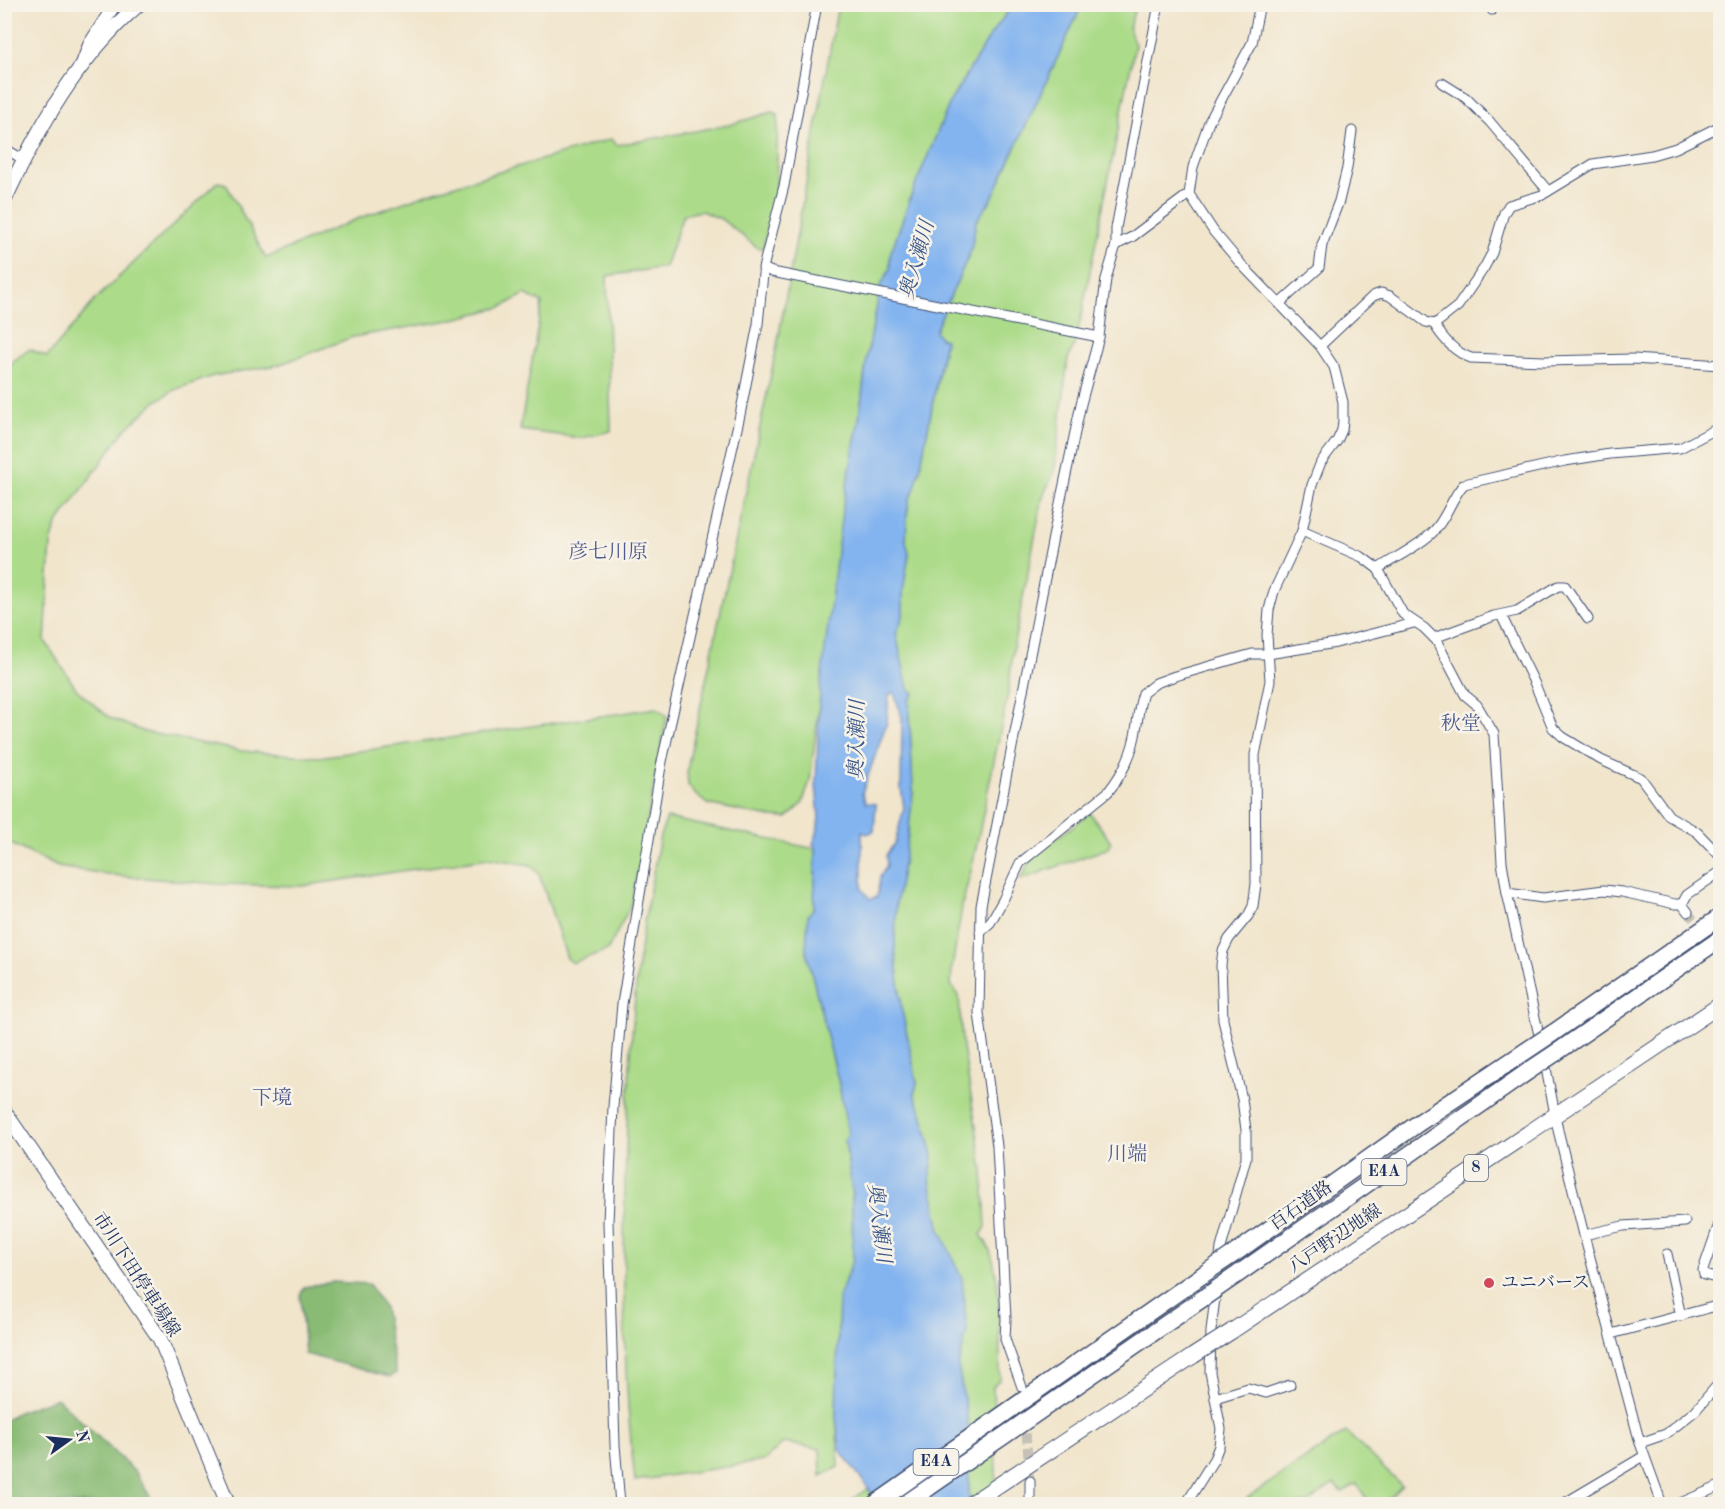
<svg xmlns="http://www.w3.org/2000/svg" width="1725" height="1509" font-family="'Old Standard TT','Noto Serif JP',serif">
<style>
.green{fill:#acdb89;stroke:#648574;stroke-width:1.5}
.forest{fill:#89bb75;stroke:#52756a;stroke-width:1.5}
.water{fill:#83b4ef;stroke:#4f72a6;stroke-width:1.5;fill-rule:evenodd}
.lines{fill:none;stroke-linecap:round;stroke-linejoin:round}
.minor-tunnel{stroke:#c6c1b6;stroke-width:9;stroke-dasharray:9 4.5;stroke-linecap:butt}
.minor-casing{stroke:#3b4a6e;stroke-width:11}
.tertiary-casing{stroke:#3b4a6e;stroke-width:14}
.secondary-casing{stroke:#3b4a6e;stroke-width:16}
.primary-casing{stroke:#3b4a6e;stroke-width:17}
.motorway-casing{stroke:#3b4a6e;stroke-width:19}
.minor{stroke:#fff;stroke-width:9}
.tertiary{stroke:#fff;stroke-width:12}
.secondary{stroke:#fff;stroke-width:14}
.primary{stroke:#fff;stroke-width:15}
.motorway{stroke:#fff;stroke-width:16}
.primary-bridge-casing{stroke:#3b4a6e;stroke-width:17;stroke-linecap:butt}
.motorway-bridge-casing{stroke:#3b4a6e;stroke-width:19;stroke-linecap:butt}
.primary-bridge{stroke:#fff;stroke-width:15}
.motorway-bridge{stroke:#fff;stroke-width:16}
.poi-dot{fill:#d1495b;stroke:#f7f3e8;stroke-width:2}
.labels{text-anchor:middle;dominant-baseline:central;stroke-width:5;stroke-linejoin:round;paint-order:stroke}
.shield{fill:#f7f3e8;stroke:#5d6a87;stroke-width:1.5}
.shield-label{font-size:16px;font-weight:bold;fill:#1b2f5e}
.street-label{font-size:18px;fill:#1b2f5e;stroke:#f7f3e8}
.poi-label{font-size:18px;fill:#1b2f5e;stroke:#f7f3e8;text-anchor:start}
.water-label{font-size:20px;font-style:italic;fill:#3a578a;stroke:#f7f3e8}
.neighbourhood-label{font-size:20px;fill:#525b8f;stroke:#f7f3e8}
</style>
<rect width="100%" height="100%" fill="#f7f3e8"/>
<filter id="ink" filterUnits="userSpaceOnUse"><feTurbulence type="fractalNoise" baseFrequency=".0167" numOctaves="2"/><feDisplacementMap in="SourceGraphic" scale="12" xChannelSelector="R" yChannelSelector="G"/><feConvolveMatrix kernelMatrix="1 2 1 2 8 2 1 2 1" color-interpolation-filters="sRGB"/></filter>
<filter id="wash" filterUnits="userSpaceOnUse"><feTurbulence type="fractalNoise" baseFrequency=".008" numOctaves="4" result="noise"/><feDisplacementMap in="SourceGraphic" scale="24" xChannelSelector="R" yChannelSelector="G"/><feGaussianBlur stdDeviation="1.35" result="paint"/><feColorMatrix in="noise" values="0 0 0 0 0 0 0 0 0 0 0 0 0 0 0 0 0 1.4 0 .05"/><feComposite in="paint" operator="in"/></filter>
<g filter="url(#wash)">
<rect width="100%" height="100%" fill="#f1e5cc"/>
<g class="green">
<path d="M 838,5 L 1013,5 L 990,36 L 951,100 L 911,196 L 890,255 L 890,269 L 881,285 L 867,356 L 859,419 L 842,512 L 810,781 L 802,804 L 787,818 L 770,817 L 707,804 L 694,793 L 688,785 L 687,770 L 777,346 Z"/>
<path d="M 1082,5 L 1136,5 L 1129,28 L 1135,45 L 1081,317 L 1075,343 L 1068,359 L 1054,473 L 1043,496 L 1014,643 L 1008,694 L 972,867 L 963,901 L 952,968 L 951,985 L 959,996 L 962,1041 L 983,1170 L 986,1227 L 981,1235 C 1005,1263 999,1342 1000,1379 L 993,1386 L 997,1499 L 1004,1502 L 1004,1504 L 969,1504 L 968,1422 L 958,1366 L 967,1331 L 939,1227 L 930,1180 L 933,1156 L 922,1113 L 914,1094 L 917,1083 L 902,1011 L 895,949 L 896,904 L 908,835 L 913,792 L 909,701 L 914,693 L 908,689 L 903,673 L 896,634 L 903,616 L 903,591 L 909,553 L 906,542 L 907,515 L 909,500 L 914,490 L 920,469 L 945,341 L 940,338 L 935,331 L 971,250 L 976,221 L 991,200 Z"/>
<path d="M 772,112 L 778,114 L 776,192 L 763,248 L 758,248 L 721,219 L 701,211 L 683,215 L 665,267 L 607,276 L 611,431 L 582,438 L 520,430 L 542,303 L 525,294 L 502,307 L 450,320 L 353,337 L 278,365 L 213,376 L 174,390 L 155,402 L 123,432 L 57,524 L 51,543 L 45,641 L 77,690 L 110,718 L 145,732 L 242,751 L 319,757 L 657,708 L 667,716 L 632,903 L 608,950 L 572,963 L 567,958 L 539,874 L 531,865 L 488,858 L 302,886 L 218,884 L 121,876 L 58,867 L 5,841 L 4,387 L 13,361 L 30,349 L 47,357 L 96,299 L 218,182 L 226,184 L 266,258 L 357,219 L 432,192 L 611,139 L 617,145 L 729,125 Z"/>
<path d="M 1090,813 L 1111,842 L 1109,848 L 1020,880 L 1032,857 Z"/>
<path d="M 667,818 L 816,849 L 814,909 L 806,950 L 839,1084 L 848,1133 L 845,1141 L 852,1191 L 853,1259 L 839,1297 L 836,1417 L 839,1467 L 821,1476 L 820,1449 L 783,1443 L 764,1461 L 635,1481 C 623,1382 623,1284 625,1185 C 627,1115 630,1045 637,976 C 641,929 652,882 660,836 Z"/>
<path d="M 1346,1432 L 1402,1486 L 1385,1503 L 1370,1504 L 1357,1484 L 1342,1492 L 1334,1484 L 1306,1504 L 1248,1504 L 1247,1498 Z"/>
<path d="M 868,1489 L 880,1504 L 846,1504 Z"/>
</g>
<g class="forest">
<path d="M 333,1282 L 369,1284 L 384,1308 L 396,1373 L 389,1377 L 305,1354 L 300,1296 L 304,1287 Z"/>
<path d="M 57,1398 L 134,1471 L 155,1504 L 5,1504 L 5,1420 L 18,1412 Z"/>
</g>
<path class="water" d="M 1013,5 L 1082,5 L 991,200 L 976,221 L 971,250 L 935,331 L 940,338 L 945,340 L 920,469 L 914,490 L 909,500 L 907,515 L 906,542 L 909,553 L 903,591 L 903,616 L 896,634 L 908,689 L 914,693 L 909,701 L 913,792 L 908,835 L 896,904 L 895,949 L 902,1011 L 917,1083 L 914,1094 L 922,1113 L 933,1156 L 930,1180 L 939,1227 L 962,1279 L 967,1331 L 958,1366 L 968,1422 L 969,1504 L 880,1504 L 840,1450 L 836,1417 L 839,1297 L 853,1259 L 852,1191 L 845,1141 L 848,1133 L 839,1084 L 806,950 L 808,915 L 814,908 L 816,850 L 813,844 L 817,834 L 819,817 L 816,785 L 820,690 L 842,512 L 859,419 L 867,356 L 881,285 L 890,269 L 890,255 L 911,196 L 951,100 L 990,36 ZM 894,692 C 896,702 900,708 902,718 L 901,788 L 904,808 L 895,843 L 886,855 L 887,865 L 880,877 L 877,897 L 870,899 L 862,889 L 862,831 L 867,834 L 874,831 L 876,804 L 866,803 L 862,793 L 887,722 L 889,695 Z"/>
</g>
<g filter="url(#ink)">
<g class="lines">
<g class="minor-tunnel">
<path d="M 1688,912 L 1703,932"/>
<path d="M 1025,1420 L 1030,1481"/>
</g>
<defs>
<g id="minor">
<path d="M 1492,10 L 1492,4"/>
<path d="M 1442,83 L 1466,98 L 1490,122 L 1548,191"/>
<path d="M 4,148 L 24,160"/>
<path d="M 1116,245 L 1132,237 L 1189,194"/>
<path d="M 763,268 L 772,272 L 1099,337"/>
<path d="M 1280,303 L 1319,268 L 1322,245 L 1339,201 L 1347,168 L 1352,131"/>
<path d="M 1434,324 C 1443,339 1454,352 1471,358 L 1544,361 L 1634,359 L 1720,365"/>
<path d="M 1320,346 L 1373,296 L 1381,293 L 1390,296 L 1426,322 L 1434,324 L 1439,321 L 1458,306 L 1484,268 L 1492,253 L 1504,213 L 1509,205 L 1542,195 L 1593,164 L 1652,155 L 1676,148 L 1720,126"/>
<path d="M 1302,531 L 1362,557 L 1378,569 L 1403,614 L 1424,628 L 1436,640 L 1465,695 L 1477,705 L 1494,734 L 1502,862 L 1507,893 L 1541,1044"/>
<path d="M 1378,569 C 1394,558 1419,546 1433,532 C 1447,518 1451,498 1464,484 L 1565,461 L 1610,454 L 1680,448 L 1720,427"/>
<path d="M 1501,615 L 1534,682 L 1553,728 L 1563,737 L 1601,760 L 1641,778 L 1669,816 L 1697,832 L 1720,856"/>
<path d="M 1434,638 L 1494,616 L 1517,611 L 1558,586 L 1565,586 L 1588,619"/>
<path d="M 1507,893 L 1543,898 L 1604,890 L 1622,892 L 1675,904 L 1682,904 L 1688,912"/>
<path d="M 1682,904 L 1687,895 L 1720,872"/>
<path d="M 980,932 L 990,923 L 1003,900 L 1020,863 L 1108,792 C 1121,776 1131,756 1135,736 C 1138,721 1138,707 1143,693 L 1156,683 L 1175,676 L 1252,654 L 1268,654 L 1336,643 L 1414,623"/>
<path d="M 1544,1058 L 1558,1130 L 1584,1235 L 1640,1443 L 1662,1504"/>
<path d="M 1719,1224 L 1703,1270 L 1704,1275 L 1720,1279"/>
<path d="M 1584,1235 L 1623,1226 L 1685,1222"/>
<path d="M 1667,1254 L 1681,1316"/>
<path d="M 1611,1334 L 1720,1305"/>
<path d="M 1022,1387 L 1005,1339 L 1006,1319 L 997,1146 L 979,1013 L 981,906 L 1055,527 L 1081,404 L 1099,337 L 1106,279 L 1116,245 L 1116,228 L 1159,4"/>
<path d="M 1215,1398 L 1248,1388 L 1266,1393 L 1290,1385"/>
<path d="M 1640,1443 L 1666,1434 L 1695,1411 L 1720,1382"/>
<path d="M 620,1504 L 615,1445 L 608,1222 L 613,1107 L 622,1004 L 661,766 L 740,415 L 758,324 L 764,264 L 784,186 L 817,4"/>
<path d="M 1028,1504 L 1030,1500 L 1030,1481"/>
<path d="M 1186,1504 L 1214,1459 L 1219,1446 L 1221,1429 L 1210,1372 L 1211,1331 L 1221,1248 L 1246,1158 L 1246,1130 L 1242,1099 L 1223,1020 L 1221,965 L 1223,951 L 1229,939 L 1248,916 L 1253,906 L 1256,884 L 1255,755 L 1270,681 L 1267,635 L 1269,610 L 1274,591 L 1302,531 L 1312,485 L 1321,462 L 1337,441 L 1342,430 L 1343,421 L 1343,402 L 1334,367 L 1320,346 L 1241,264 L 1214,232 L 1189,194 L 1193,167 L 1209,122 L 1252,43 L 1260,4"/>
<path d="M 1563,1504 L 1644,1456"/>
<path d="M 1678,1504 L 1720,1486"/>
</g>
<path id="tertiary" d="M 83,61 L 89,45 L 115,4"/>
<g id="secondary">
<path d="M 4,201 C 38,128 77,58 139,4"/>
<path d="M 4,1111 L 160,1339 L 228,1504"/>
</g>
<g id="primary">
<path d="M 1232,1331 L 1720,1005"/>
<path d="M 970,1504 L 1193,1356"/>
</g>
<g id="motorway">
<path d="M 1553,1033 L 1720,917"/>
<path d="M 1557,1052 L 1720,939"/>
<path d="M 1241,1249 L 1420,1122 L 1526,1051"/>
<path d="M 1238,1274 L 1530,1070"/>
<path d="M 875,1504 L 1204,1274"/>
<path d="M 905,1504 L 1202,1299"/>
</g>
</defs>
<use href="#minor" class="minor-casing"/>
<use href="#tertiary" class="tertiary-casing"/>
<use href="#secondary" class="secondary-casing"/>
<use href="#primary" class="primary-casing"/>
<use href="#motorway" class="motorway-casing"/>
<use href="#minor" class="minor"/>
<use href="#tertiary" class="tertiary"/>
<use href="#secondary" class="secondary"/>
<use href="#primary" class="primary"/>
<use href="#motorway" class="motorway"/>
<defs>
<path id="primary-bridge" d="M 1193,1356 L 1232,1331"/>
<g id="motorway-bridge">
<path d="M 1526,1051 L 1553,1033"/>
<path d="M 1530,1070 L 1557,1052"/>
<path d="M 1204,1274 L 1241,1249"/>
<path d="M 1202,1299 L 1238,1274"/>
</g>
</defs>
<use href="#primary-bridge" class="primary-bridge-casing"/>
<use href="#motorway-bridge" class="motorway-bridge-casing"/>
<use href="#primary-bridge" class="primary-bridge"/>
<use href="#motorway-bridge" class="motorway-bridge"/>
</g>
</g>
<circle class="poi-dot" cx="1489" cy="1283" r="6"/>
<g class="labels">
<g class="shield">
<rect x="1464" y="1155" width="24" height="26" rx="4.5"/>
<rect x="1361.5" y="1159" width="45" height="26" rx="4.5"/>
<rect x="913.5" y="1449" width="45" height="26" rx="4.5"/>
</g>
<g class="shield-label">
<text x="1476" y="1168">8</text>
<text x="1384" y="1172">E4A</text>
<text x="936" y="1462">E4A</text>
</g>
<g class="street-label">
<text transform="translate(1301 1206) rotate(-35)">百石道路</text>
<text transform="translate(1335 1239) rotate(-34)">八戸野辺地線</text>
<text transform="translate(136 1275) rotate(57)">市川下田停車場線</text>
</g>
<g class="poi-label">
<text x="1501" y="1283">ユニバース</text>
</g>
<g class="water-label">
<text transform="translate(918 260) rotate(-74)">奥入瀬川</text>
<text transform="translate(858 740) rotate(-89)">奥入瀬川</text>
<text transform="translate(878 1223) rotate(83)">奥入瀬川</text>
</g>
<g class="neighbourhood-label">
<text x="608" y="553">彦七川原</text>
<text x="1461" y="725">秋堂</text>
<text x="272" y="1099">下境</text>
<text x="1127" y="1155">川端</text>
</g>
</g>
<rect width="1725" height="1509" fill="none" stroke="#f7f3e8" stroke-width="24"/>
<g transform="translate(69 1440) rotate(75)" stroke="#f7f3e8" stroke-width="4.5" paint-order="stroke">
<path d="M0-4.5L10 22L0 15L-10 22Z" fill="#1b2f5e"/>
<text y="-9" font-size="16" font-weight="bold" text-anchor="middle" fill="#1b2f5e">N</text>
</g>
</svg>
